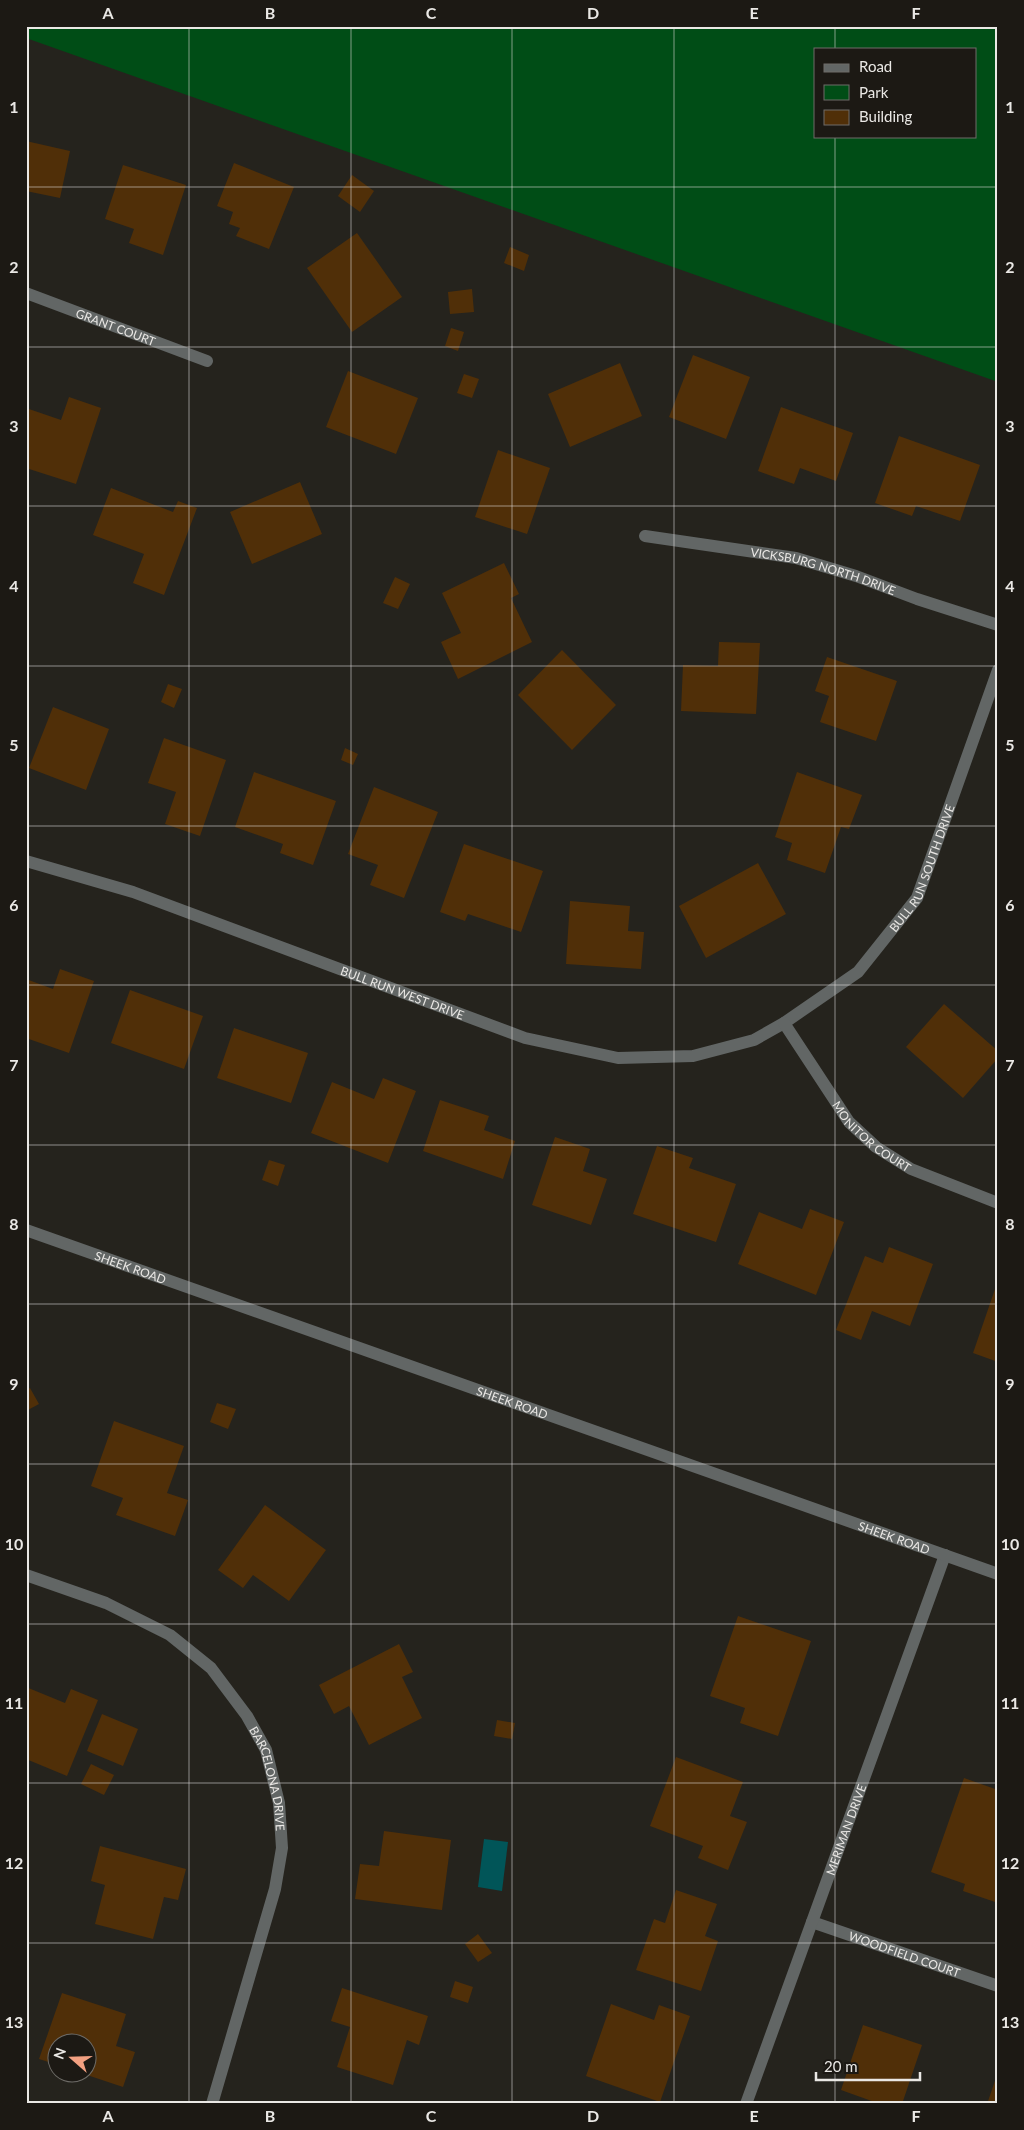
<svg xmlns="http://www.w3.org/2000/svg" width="1024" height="2130" font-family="Lato,sans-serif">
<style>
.green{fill:#004d16;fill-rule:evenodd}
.water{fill:#015558}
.building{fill:#502f08}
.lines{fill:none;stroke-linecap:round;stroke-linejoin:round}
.minor{stroke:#626665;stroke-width:12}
.tertiary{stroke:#626665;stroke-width:12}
.grid{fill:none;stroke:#eae8e5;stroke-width:1;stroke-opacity:0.55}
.labels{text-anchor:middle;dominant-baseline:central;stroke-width:4;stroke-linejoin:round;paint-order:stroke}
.street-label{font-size:12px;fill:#eae8e5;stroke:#1c1914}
.neatline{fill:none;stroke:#eae8e5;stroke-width:2}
.grid-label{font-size:16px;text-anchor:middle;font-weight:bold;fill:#eae8e5}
</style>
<rect width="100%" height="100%" fill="#25231d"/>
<path class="green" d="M 26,26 L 998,26 L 998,382 L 26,38 ZM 815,49 L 975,49 L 975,136 L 815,136 Z"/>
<path class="water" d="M 484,1839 L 508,1842 L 502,1891 L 478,1887 Z"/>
<g class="building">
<path d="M 26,141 L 70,151 L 60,198 L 26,191 Z"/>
<path d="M 234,163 L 294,187 L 269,249 L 236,236 L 240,228 L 229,224 L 233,212 L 217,206 Z"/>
<path d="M 123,165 L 186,185 L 163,255 L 129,243 L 134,229 L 105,219 Z"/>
<path d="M 352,175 L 374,191 L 360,212 L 338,196 Z"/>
<path d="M 357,233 L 402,297 L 352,332 L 307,268 Z"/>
<path d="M 510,247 L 529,255 L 524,271 L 504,263 Z"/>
<path d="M 472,289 L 474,312 L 450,314 L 448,292 Z"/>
<path d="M 451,328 L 464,332 L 458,351 L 445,346 Z"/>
<path d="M 693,355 L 750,377 L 726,439 L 669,417 Z"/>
<path d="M 620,363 L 642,416 L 570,447 L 548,394 Z"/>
<path d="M 348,371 L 418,398 L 396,454 L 326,427 Z"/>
<path d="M 464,374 L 479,379 L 472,398 L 457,393 Z"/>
<path d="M 69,397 L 101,408 L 76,484 L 26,468 L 26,408 L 61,420 Z"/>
<path d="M 781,407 L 853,433 L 836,481 L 800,468 L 794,484 L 758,471 Z"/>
<path d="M 899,436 L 980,465 L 960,521 L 916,506 L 912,516 L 875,503 Z"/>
<path d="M 498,450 L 550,468 L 527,534 L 475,517 Z"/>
<path d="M 300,482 L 322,534 L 252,564 L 230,512 Z"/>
<path d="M 111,488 L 173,512 L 178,501 L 197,508 L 164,595 L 133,583 L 144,554 L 93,535 Z"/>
<path d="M 504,563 L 519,594 L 511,598 L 532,642 L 458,679 L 441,642 L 461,633 L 442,593 Z"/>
<path d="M 395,577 L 410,584 L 398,609 L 383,603 Z"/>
<path d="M 719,642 L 760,643 L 756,714 L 681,711 L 683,665 L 718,666 Z"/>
<path d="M 562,650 L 616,705 L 572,750 L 518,695 Z"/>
<path d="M 827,657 L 897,681 L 876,741 L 820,722 L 829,696 L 815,691 Z"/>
<path d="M 168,684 L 182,689 L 174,708 L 161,702 Z"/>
<path d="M 53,707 L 109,729 L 86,790 L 29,768 Z"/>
<path d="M 164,738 L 226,760 L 200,836 L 165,824 L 176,792 L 148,783 Z"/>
<path d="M 345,748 L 358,754 L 353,765 L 341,760 Z"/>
<path d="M 254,772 L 336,801 L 313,865 L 280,853 L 283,844 L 235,827 Z"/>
<path d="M 797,772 L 862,795 L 849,829 L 841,827 L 825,873 L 787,860 L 792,843 L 775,837 Z"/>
<path d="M 374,787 L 438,812 L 404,898 L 370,885 L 378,865 L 348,854 Z"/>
<path d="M 464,844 L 543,871 L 521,932 L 468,914 L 465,921 L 440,912 Z"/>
<path d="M 758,863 L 786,914 L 706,958 L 679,906 Z"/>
<path d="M 570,901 L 630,906 L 628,931 L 644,932 L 641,969 L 566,964 Z"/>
<path d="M 60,969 L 94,981 L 69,1053 L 26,1038 L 26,979 L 53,989 Z"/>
<path d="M 130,990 L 203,1016 L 184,1069 L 111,1043 Z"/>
<path d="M 944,1004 L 998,1051 L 998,1058 L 963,1098 L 906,1047 Z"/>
<path d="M 234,1028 L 308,1053 L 291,1103 L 217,1078 Z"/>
<path d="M 383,1078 L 416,1091 L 388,1163 L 311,1133 L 332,1082 L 374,1099 Z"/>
<path d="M 440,1100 L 489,1116 L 484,1130 L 515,1141 L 503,1179 L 423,1151 Z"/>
<path d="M 555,1137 L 590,1149 L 583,1171 L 607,1179 L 591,1225 L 532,1205 Z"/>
<path d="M 657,1146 L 693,1158 L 689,1168 L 736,1184 L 716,1242 L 633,1214 Z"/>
<path d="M 269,1160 L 285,1165 L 278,1186 L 262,1180 Z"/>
<path d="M 810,1209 L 844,1222 L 816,1295 L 738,1264 L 759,1212 L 802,1229 Z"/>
<path d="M 889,1247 L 933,1264 L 910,1326 L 872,1311 L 861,1340 L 836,1330 L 865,1256 L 883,1263 Z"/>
<path d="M 995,1289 L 998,1290 L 998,1362 L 973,1353 Z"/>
<path d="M 30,1388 L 39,1404 L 26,1411 L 26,1390 Z"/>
<path d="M 217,1403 L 236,1409 L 228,1429 L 210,1422 Z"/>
<path d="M 114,1421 L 184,1446 L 167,1493 L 188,1500 L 175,1536 L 116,1515 L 123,1498 L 91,1486 Z"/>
<path d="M 265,1505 L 326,1550 L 289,1601 L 253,1575 L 243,1588 L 218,1570 Z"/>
<path d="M 738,1616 L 811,1641 L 778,1736 L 740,1723 L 745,1708 L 710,1696 Z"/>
<path d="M 399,1644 L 413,1672 L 402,1677 L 422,1718 L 369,1745 L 349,1706 L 334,1714 L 319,1685 Z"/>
<path d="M 26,1687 L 65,1703 L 71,1689 L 98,1700 L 67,1776 L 26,1759 Z"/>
<path d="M 102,1714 L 138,1729 L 123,1766 L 87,1751 Z"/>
<path d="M 497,1720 L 515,1723 L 512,1739 L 494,1736 Z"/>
<path d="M 676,1757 L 743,1782 L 730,1816 L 747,1822 L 728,1870 L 698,1858 L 703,1846 L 650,1826 Z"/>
<path d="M 91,1764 L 114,1775 L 104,1795 L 81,1784 Z"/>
<path d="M 964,1778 L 998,1790 L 998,1903 L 963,1891 L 965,1884 L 931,1872 Z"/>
<path d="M 384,1831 L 451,1840 L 442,1910 L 355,1899 L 360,1864 L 379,1866 Z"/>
<path d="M 100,1846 L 186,1869 L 178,1900 L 164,1897 L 153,1939 L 95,1924 L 105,1885 L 91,1881 Z"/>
<path d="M 676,1890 L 717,1904 L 705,1936 L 718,1941 L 701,1991 L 636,1970 L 654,1919 L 665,1923 Z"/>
<path d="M 478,1934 L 492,1953 L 478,1962 L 465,1944 Z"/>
<path d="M 455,1981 L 473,1987 L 468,2003 L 450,1997 Z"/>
<path d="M 342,1988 L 428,2016 L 419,2045 L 407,2040 L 393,2085 L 337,2067 L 350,2027 L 331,2021 Z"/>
<path d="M 62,1993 L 126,2014 L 116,2046 L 135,2052 L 123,2087 L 81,2073 L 88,2072 L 88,2042 L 58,2042 L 58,2065 L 39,2059 Z"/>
<path d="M 611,2004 L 654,2020 L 659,2005 L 690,2016 L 660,2102 L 586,2076 Z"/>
<path d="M 863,2025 L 922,2045 L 902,2104 L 880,2104 L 841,2090 Z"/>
<path d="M 997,2075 L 998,2104 L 987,2104 Z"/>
</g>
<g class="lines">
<g class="minor">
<path id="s1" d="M 26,293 L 207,361"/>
<path id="s2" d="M 645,536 L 796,558 L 856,576 L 917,599 L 998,625"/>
<path id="s3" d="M 26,861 L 133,892 L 525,1038 L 618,1058 L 693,1056 L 754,1040 L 784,1023 L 858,972 L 917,898 L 998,670"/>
<path id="s4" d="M 784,1023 L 849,1122 L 876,1147 L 911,1169 L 998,1203"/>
<path id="s5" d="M 26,1575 L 106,1603 L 170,1635 L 211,1668 L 247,1716 L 266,1750 L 279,1803 L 282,1848 L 275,1889 L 212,2104"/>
<path id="s6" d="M 812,1922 L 998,1986"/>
<path id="s7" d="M 746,2104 L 945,1555"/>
</g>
<path class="tertiary" id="s8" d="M 26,1230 L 998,1574"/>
</g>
<path class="grid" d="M 189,26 L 189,2104M 351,26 L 351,2104M 512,26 L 512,2104M 674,26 L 674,2104M 835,26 L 835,49M 835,136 L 835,2104M 26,187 L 998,187M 26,347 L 998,347M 26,506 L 998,506M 26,666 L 998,666M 26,826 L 998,826M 26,985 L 998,985M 26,1145 L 998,1145M 26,1304 L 998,1304M 26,1464 L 998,1464M 26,1624 L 998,1624M 26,1783 L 998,1783M 26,1943 L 998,1943"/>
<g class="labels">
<g class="street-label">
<text stroke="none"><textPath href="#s1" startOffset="96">GRANT COURT</textPath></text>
<text stroke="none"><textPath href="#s2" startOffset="182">VICKSBURG NORTH DRIVE</textPath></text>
<text stroke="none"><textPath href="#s3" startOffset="1011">BULL RUN SOUTH DRIVE</textPath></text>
<text stroke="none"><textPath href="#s3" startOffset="399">BULL RUN WEST DRIVE</textPath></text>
<text stroke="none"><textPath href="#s4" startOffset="145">MONITOR COURT</textPath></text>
<text stroke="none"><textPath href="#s8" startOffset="111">SHEEK ROAD</textPath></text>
<text stroke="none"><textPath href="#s8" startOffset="516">SHEEK ROAD</textPath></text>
<text stroke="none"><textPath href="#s8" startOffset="921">SHEEK ROAD</textPath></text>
<text stroke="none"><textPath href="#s5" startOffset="336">BARCELONA DRIVE</textPath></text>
<text stroke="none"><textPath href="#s7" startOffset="292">MERIMAN DRIVE</textPath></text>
<text stroke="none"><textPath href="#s6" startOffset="98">WOODFIELD COURT</textPath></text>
</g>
</g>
<rect width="1024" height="2130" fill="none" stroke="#1c1914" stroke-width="55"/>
<rect x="814" y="48" width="162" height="90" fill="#1c1914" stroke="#6e6c68"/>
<rect x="824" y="64" width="25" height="8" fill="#626665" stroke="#6e6c68"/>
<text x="859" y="72" font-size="15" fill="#eae8e5">Road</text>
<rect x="824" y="85" width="25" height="15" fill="#004d16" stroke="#6e6c68"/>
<text x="859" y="98" font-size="15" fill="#eae8e5">Park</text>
<rect x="824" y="110" width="25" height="15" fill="#502f08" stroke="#6e6c68"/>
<text x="859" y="122" font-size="15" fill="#eae8e5">Building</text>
<g transform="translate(72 2058) rotate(290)"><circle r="24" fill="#1c1914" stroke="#6e6c68"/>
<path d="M0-4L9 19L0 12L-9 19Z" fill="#f2a081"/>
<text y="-8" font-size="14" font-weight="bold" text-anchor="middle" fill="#eae8e5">N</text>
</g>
<path d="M816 2072v8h104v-8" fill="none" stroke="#eae8e5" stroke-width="2.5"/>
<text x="824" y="2072" font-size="15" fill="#eae8e5" stroke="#1c1914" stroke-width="4" paint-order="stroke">20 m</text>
<rect x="28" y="28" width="968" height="2074" class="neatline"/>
<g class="grid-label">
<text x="108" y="19">A</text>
<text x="270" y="19">B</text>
<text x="431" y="19">C</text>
<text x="593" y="19">D</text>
<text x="754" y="19">E</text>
<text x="916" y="19">F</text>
<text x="14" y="113">1</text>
<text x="1010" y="113">1</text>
<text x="14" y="273">2</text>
<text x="1010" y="273">2</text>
<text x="14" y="432">3</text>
<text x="1010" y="432">3</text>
<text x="14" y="592">4</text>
<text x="1010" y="592">4</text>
<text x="14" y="751">5</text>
<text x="1010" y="751">5</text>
<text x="14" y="911">6</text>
<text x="1010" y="911">6</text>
<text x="14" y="1071">7</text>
<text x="1010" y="1071">7</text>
<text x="14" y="1230">8</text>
<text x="1010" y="1230">8</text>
<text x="14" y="1390">9</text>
<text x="1010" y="1390">9</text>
<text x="14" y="1550">10</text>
<text x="1010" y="1550">10</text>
<text x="14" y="1709">11</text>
<text x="1010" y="1709">11</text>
<text x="14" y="1869">12</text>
<text x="1010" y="1869">12</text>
<text x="14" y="2028">13</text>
<text x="1010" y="2028">13</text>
<text x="108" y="2122">A</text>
<text x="270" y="2122">B</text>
<text x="431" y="2122">C</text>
<text x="593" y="2122">D</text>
<text x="754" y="2122">E</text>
<text x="916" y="2122">F</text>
</g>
</svg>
